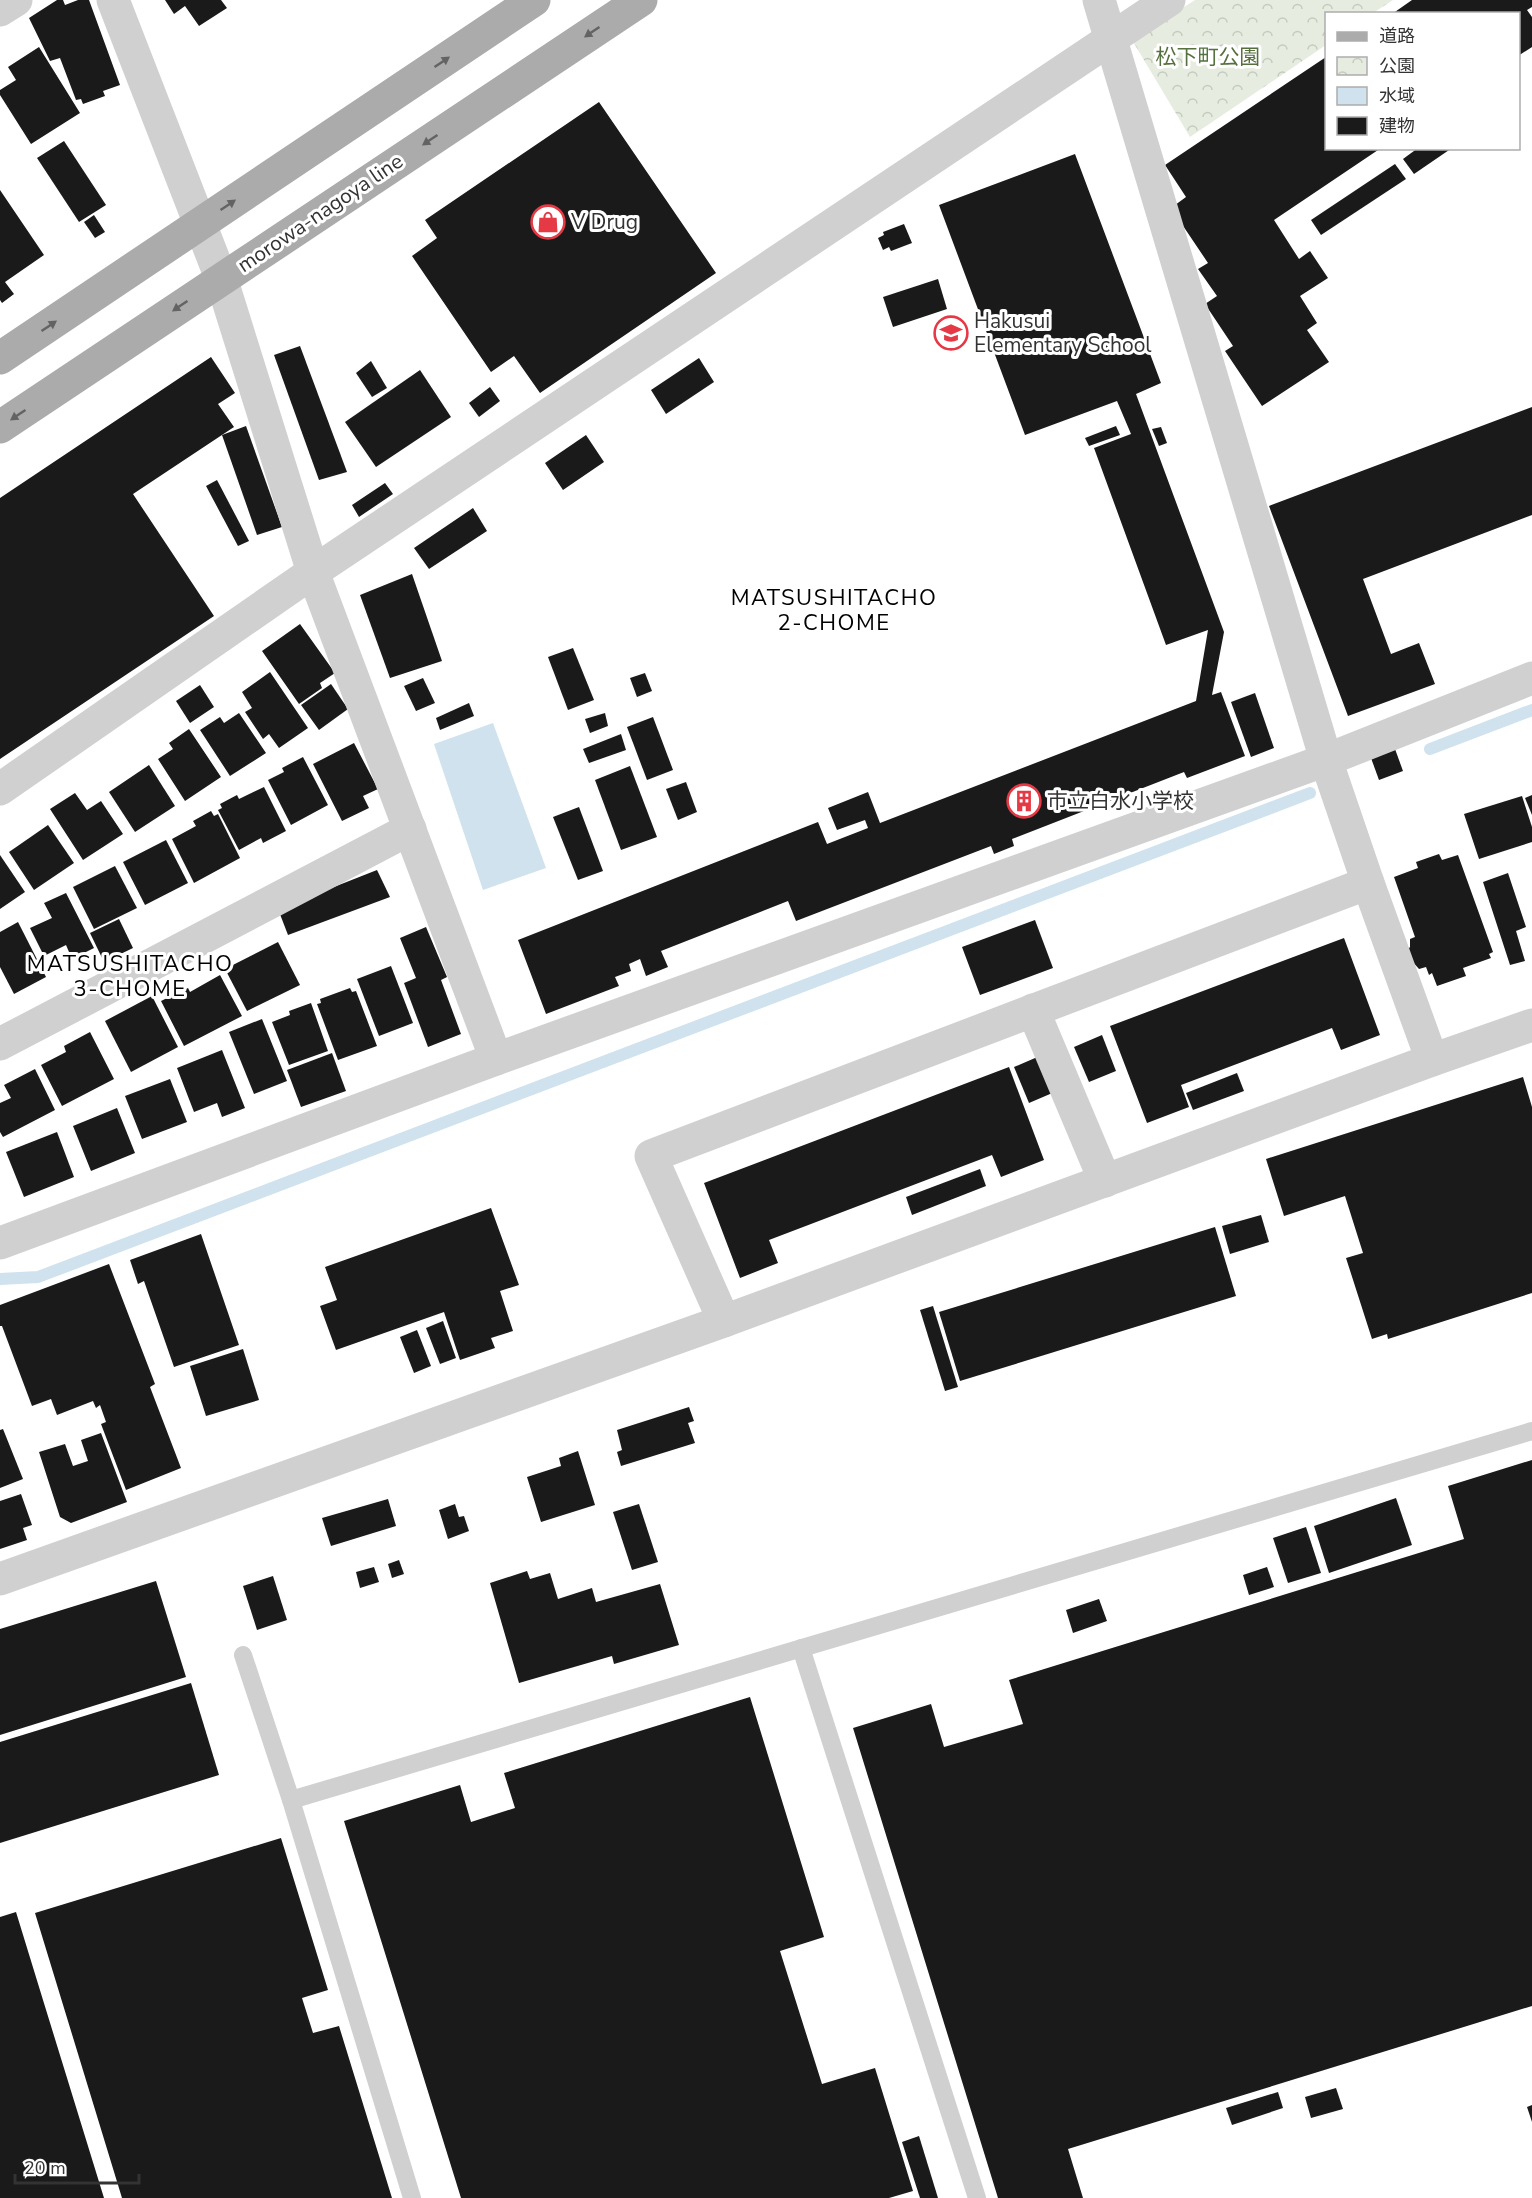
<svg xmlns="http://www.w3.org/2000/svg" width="1532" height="2198" font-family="'Nunito Sans','Noto Sans JP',sans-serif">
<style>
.park{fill:url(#park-crowns)}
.water{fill:#cfe2ee}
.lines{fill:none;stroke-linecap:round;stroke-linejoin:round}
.stream{stroke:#cfe2ee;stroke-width:12}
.building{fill:#1a1a1a}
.lane{stroke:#d0d0d0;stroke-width:18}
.street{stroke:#d0d0d0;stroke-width:33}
.primary{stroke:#ababab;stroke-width:33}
.oneway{fill:#636363}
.labels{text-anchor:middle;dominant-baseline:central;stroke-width:6;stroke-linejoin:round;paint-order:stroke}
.park-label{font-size:21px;fill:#56703f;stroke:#fff}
.street-label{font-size:21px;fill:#333;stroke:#fff}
.poi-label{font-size:21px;fill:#333;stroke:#fff;text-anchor:start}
.neighbourhood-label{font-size:22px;letter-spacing:1.5px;fill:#000;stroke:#fff}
</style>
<defs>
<pattern id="park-crowns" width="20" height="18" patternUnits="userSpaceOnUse" patternTransform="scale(1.5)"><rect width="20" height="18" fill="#e6ecdf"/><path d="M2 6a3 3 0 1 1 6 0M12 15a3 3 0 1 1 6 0" fill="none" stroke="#c6cbc0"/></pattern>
</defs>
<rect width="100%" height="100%" fill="#fff"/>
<path class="park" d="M 1195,0 L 1393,0 L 1373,13 L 1326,14 L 1326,45 L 1190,137 L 1132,40 Z"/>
<path class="water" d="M 493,723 L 546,868 L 483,890 L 434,744 Z"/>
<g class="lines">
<g class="stream">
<path d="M 1430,749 L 1532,710"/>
<path d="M 0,1279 L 38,1277 L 1310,793"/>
</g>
</g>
<g class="building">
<path d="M 57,0 L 63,0 L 65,5 L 78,0 L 89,0 L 120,85 L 103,91 L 105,96 L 83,104 L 81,99 L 76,100 L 60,58 L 50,61 L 29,18 Z"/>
<path d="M 165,0 L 221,0 L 227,8 L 199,26 L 185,6 L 174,14 Z"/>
<path d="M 1412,0 L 1532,0 L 1532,7 L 1527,10 L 1532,17 L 1532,47 L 1518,56 L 1518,14 L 1392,14 Z"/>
<path d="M 39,47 L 80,113 L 31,144 L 0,95 L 0,90 L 16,80 L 8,67 Z"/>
<path d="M 1326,57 L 1326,148 L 1381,148 L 1274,220 L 1299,259 L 1310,251 L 1328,278 L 1300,296 L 1317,323 L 1307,330 L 1329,362 L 1262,406 L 1225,351 L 1233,346 L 1205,304 L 1217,296 L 1198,269 L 1208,263 L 1171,208 L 1186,197 L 1165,165 Z"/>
<path d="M 599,102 L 716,273 L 540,393 L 514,356 L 491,372 L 412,256 L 437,238 L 425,220 Z"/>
<path d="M 64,141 L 106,205 L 79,222 L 37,158 Z"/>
<path d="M 1418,148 L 1452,148 L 1414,174 L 1403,159 Z"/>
<path d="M 1075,154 L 1161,383 L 1136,394 L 1224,632 L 1212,695 L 1221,692 L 1245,756 L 1187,778 L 1184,772 L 1012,839 L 1014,846 L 994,854 L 991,846 L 796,921 L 788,901 L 661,951 L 668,967 L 646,976 L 640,959 L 629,964 L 631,971 L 615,977 L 619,986 L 546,1014 L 518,940 L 818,822 L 827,844 L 868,828 L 865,820 L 837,830 L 828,808 L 868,792 L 880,823 L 1196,701 L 1208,630 L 1166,645 L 1094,448 L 1131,434 L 1117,401 L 1025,435 L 939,205 Z"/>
<path d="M 1395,164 L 1406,179 L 1321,235 L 1311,220 Z"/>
<path d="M 0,190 L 44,255 L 5,282 L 14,294 L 2,303 L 0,300 Z"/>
<path d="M 94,215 L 105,232 L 95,238 L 84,222 Z"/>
<path d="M 904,224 L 912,243 L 891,251 L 889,247 L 883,250 L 878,238 L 884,235 L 883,232 Z"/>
<path d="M 938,279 L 947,309 L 893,327 L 883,297 Z"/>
<path d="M 300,346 L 347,472 L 319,480 L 274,355 Z"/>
<path d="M 211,357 L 235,393 L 218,404 L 234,427 L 133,494 L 214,616 L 0,759 L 0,498 Z"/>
<path d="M 699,358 L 714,382 L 666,414 L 651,390 Z"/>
<path d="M 371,361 L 387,388 L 372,397 L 356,373 Z"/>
<path d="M 420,370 L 451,417 L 376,467 L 345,422 Z"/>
<path d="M 490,387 L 500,401 L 479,417 L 469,403 Z"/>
<path d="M 1532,407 L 1532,515 L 1363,579 L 1391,654 L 1419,643 L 1435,684 L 1348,716 L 1269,506 Z"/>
<path d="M 246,426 L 282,527 L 257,535 L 222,435 Z"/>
<path d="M 1116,426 L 1120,435 L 1089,446 L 1085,438 Z"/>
<path d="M 1161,427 L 1167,443 L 1159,446 L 1152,429 Z"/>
<path d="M 586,435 L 604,462 L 563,490 L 545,463 Z"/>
<path d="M 217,480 L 249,541 L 238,546 L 206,486 Z"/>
<path d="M 385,483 L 393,494 L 359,517 L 352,505 Z"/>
<path d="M 473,508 L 487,531 L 429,569 L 414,548 Z"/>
<path d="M 412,574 L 442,661 L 390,678 L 360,595 Z"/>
<path d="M 300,624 L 335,673 L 320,683 L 322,688 L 299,704 L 262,651 Z"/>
<path d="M 573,648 L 594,700 L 568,710 L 548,657 Z"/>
<path d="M 270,672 L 308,728 L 279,748 L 269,734 L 263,739 L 245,712 L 252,708 L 242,692 Z"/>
<path d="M 645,673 L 652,691 L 637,697 L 630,678 Z"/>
<path d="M 423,678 L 435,703 L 416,711 L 404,686 Z"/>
<path d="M 331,684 L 348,709 L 319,730 L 301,705 Z"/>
<path d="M 200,685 L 214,707 L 190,723 L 176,701 Z"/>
<path d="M 1255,693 L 1274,748 L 1251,757 L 1231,702 Z"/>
<path d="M 469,703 L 474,716 L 440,730 L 436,718 Z"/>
<path d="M 239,713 L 266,753 L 230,776 L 200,730 L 220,717 L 224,723 Z"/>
<path d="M 605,713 L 608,726 L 590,733 L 585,719 Z"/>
<path d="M 653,717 L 673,770 L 647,780 L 627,727 Z"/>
<path d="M 189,729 L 221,777 L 185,801 L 158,759 L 173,749 L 169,743 Z"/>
<path d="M 621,734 L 626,750 L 589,763 L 583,749 Z"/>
<path d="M 354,743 L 378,789 L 363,796 L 369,808 L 342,821 L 313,764 Z"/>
<path d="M 1395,749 L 1403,771 L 1379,780 L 1371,758 Z"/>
<path d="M 303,757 L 328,805 L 291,825 L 268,780 L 284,772 L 282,768 Z"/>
<path d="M 149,765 L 175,806 L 135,832 L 109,792 Z"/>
<path d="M 630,766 L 657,837 L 621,850 L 595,780 Z"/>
<path d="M 686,782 L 697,812 L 678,820 L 666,789 Z"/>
<path d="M 264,787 L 286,831 L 263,843 L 261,838 L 239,850 L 218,810 L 222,808 L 220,804 L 237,795 L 239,799 Z"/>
<path d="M 75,793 L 87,810 L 101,801 L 123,834 L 83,860 L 50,809 Z"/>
<path d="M 1532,795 L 1532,815 L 1525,798 Z"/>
<path d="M 1522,796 L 1532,827 L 1532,842 L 1479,859 L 1464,814 Z"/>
<path d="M 579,807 L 603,871 L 578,880 L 553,817 Z"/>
<path d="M 211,811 L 214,816 L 218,814 L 240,858 L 194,883 L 172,839 L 196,826 L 193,821 Z"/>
<path d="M 48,825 L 74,863 L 34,890 L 9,852 Z"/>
<path d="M 166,840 L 188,883 L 145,905 L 123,862 Z"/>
<path d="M 1439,854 L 1442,860 L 1458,855 L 1493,952 L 1489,954 L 1491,958 L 1463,968 L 1466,976 L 1437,986 L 1432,973 L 1429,975 L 1426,967 L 1419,969 L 1405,953 L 1410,947 L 1410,939 L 1415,937 L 1394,877 L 1418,868 L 1416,862 Z"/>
<path d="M 0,855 L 25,892 L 0,909 Z"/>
<path d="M 115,866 L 137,908 L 94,929 L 73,887 Z"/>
<path d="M 377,870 L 390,897 L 288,935 L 278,909 Z"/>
<path d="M 1508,873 L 1526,927 L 1516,931 L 1525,961 L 1510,965 L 1483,882 Z"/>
<path d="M 66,893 L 94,948 L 72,959 L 66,945 L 44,956 L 30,928 L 52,918 L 44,903 Z"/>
<path d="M 119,919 L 133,948 L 104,962 L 90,933 Z"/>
<path d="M 1035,920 L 1053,968 L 980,995 L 962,947 Z"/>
<path d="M 18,922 L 46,977 L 14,994 L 0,967 L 0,932 Z"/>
<path d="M 426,927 L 447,977 L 441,980 L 461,1034 L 428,1047 L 404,983 L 416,978 L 400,938 Z"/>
<path d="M 1344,938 L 1380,1035 L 1341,1050 L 1332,1028 L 1181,1085 L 1189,1107 L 1147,1123 L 1110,1026 Z"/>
<path d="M 278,942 L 300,985 L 247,1011 L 225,969 Z"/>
<path d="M 391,966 L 413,1023 L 379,1036 L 357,979 Z"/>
<path d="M 220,975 L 242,1016 L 184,1046 L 161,1001 L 188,988 L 190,992 Z"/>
<path d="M 350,988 L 352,992 L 356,991 L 377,1046 L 338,1060 L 317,1004 L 321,1003 L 320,999 Z"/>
<path d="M 152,996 L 178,1047 L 131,1072 L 105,1021 Z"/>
<path d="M 311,1003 L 328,1051 L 289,1065 L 272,1022 L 290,1015 L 289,1011 Z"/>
<path d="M 262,1019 L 287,1081 L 254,1094 L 229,1032 Z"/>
<path d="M 90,1032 L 114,1079 L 62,1106 L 41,1065 L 66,1052 L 64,1046 Z"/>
<path d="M 1102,1035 L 1116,1071 L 1089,1082 L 1074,1047 Z"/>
<path d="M 222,1050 L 245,1108 L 222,1117 L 217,1103 L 194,1112 L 177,1068 Z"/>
<path d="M 332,1053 L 346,1091 L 301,1107 L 287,1070 Z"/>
<path d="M 1042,1055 L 1057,1091 L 1029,1103 L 1014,1067 Z"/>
<path d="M 1009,1067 L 1044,1160 L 1001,1177 L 992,1155 L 769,1240 L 778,1263 L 740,1278 L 704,1183 Z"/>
<path d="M 35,1069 L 55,1110 L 3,1137 L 0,1132 L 0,1103 L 11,1098 L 4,1085 Z"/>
<path d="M 1237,1073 L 1244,1091 L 1193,1110 L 1186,1093 Z"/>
<path d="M 1523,1077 L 1532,1107 L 1532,1293 L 1388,1339 L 1387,1334 L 1372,1339 L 1346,1258 L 1363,1253 L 1345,1196 L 1284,1216 L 1266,1159 Z"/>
<path d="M 170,1079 L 187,1122 L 142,1139 L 125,1096 Z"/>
<path d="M 117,1108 L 135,1153 L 91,1171 L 73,1126 Z"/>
<path d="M 57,1132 L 74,1177 L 24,1197 L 6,1152 Z"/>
<path d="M 980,1169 L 986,1186 L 912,1215 L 906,1197 Z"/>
<path d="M 491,1208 L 519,1285 L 500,1291 L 513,1331 L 491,1338 L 495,1348 L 460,1360 L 444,1312 L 336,1350 L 320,1306 L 337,1300 L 325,1267 Z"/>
<path d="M 1261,1215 L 1269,1242 L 1230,1254 L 1222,1226 Z"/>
<path d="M 1215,1227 L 1236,1296 L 960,1381 L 939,1312 Z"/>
<path d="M 201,1234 L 239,1345 L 174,1367 L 144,1281 L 138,1284 L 130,1260 Z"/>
<path d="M 109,1264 L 155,1384 L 150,1387 L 181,1468 L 126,1490 L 101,1424 L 106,1422 L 100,1405 L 96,1408 L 93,1401 L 57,1415 L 51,1399 L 32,1406 L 2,1326 L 0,1326 L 0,1305 Z"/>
<path d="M 933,1306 L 958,1387 L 945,1391 L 920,1310 Z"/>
<path d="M 443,1321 L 456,1358 L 440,1364 L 426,1328 Z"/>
<path d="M 417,1330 L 431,1366 L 414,1373 L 400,1337 Z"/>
<path d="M 243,1349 L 259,1400 L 206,1416 L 190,1366 Z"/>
<path d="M 689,1407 L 694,1421 L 688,1423 L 695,1443 L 621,1466 L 617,1452 L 622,1450 L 617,1430 Z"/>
<path d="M 3,1429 L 23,1479 L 0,1488 L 0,1430 Z"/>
<path d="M 101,1433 L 127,1502 L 71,1523 L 60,1517 L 39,1452 L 65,1444 L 73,1466 L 88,1461 L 81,1440 Z"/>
<path d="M 578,1451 L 595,1505 L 541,1522 L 527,1477 L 561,1466 L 559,1458 Z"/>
<path d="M 1532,1460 L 1532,2006 L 1068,2149 L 1083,2198 L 998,2198 L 853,1728 L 931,1704 L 944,1747 L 1023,1724 L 1009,1680 L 1464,1539 L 1448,1486 Z"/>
<path d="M 21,1494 L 32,1525 L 23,1528 L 27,1540 L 0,1549 L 0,1501 Z"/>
<path d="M 1396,1498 L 1412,1545 L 1329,1573 L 1314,1526 Z"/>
<path d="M 388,1499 L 396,1526 L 331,1546 L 322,1518 Z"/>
<path d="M 455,1504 L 459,1517 L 464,1516 L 469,1531 L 448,1539 L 439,1510 Z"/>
<path d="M 639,1504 L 658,1562 L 632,1570 L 613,1512 Z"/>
<path d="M 1306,1527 L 1321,1573 L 1288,1583 L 1273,1538 Z"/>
<path d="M 399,1560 L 404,1574 L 392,1578 L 388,1564 Z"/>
<path d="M 374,1567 L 379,1582 L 360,1588 L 356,1572 Z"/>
<path d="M 1267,1567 L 1274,1587 L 1249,1595 L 1243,1575 Z"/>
<path d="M 527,1571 L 530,1579 L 550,1573 L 558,1599 L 592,1588 L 596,1602 L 660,1584 L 679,1645 L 614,1664 L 612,1656 L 519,1683 L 490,1583 Z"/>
<path d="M 273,1576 L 287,1620 L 257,1630 L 243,1586 Z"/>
<path d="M 156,1581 L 186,1677 L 0,1735 L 0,1629 Z"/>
<path d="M 1099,1599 L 1107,1621 L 1073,1633 L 1066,1610 Z"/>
<path d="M 191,1683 L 219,1775 L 0,1843 L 0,1742 Z"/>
<path d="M 750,1697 L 824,1937 L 780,1951 L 822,2084 L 875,2068 L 913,2191 L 889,2198 L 461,2198 L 344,1821 L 460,1785 L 471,1822 L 515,1808 L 504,1773 Z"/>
<path d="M 281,1838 L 328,1990 L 302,1998 L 313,2033 L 339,2026 L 392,2198 L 122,2198 L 35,1913 Z"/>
<path d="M 16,1912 L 43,2000 L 104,2198 L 0,2198 L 0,1917 Z"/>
<path d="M 1336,2088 L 1343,2109 L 1311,2118 L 1305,2097 Z"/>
<path d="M 1278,2092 L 1283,2108 L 1232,2125 L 1226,2108 Z"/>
<path d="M 1532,2105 L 1532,2122 L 1527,2107 Z"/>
<path d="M 919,2136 L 938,2198 L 920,2198 L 902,2142 Z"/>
</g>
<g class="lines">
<g class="lane">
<path d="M 801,1648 L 977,2198"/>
<path d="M 243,1655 L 291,1800 L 412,2198"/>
<path d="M 291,1800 L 1532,1431"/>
</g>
<g class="street">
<path d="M 113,0 L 221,278 L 313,572 L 496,1059"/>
<path d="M 1099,0 L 1326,760 L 1368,883 L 1432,1060"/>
<path d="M 0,10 L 16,0"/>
<path d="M 0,789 L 313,572 L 1169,0"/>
<path d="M 1033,1010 L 1105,1181"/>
<path d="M 0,1044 L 410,829"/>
<path d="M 0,1243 L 496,1059 L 1326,760 L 1532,678"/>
<path d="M 724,1321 L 651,1156 L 1368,883"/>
<path d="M 0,1579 L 724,1321 L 1432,1060 L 1532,1025"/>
</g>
<g class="primary">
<path d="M 0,358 L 534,0"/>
<path d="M 0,427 L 641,0"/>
</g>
</g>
<defs><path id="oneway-solid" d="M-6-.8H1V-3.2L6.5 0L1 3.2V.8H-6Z" transform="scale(1.5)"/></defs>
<g class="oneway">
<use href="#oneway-solid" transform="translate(592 32) rotate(146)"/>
<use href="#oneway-solid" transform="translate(442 62) rotate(-34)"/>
<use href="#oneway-solid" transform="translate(430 140) rotate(146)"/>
<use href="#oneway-solid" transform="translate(228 205) rotate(-34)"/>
<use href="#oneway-solid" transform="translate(180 306) rotate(146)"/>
<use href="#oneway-solid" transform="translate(49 326) rotate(-34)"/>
<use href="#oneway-solid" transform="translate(18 415) rotate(146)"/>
</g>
<defs>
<symbol id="shop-ring" viewBox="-11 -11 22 22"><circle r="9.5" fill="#fff" stroke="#e63946" stroke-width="1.5"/><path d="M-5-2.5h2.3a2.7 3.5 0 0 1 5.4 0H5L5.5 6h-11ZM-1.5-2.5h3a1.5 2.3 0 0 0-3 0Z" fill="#e63946"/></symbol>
<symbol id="school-ring" viewBox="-11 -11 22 22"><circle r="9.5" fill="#fff" stroke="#e63946" stroke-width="1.5"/><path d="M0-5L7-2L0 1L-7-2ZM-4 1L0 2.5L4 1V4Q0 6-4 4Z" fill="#e63946"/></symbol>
<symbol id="building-ring" viewBox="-11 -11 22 22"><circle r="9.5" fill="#fff" stroke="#e63946" stroke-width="1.5"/><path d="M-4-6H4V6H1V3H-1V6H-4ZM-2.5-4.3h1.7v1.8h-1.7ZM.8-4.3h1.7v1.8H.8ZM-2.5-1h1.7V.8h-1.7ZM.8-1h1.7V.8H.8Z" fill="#e63946"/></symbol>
</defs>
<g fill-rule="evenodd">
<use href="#shop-ring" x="529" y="203" width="38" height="38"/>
<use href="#school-ring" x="932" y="314" width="38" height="38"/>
<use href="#building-ring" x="1005" y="782" width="38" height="38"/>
</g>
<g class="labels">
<g class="park-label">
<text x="1208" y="57">松下町公園</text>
</g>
<g class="street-label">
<text transform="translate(320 213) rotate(-34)">morowa-nagoya line</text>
</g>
<g class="poi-label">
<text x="571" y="222">V Drug</text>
<text x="974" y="321">Hakusui<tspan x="974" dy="24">Elementary School</tspan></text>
<text x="1047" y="801">市立白水小学校</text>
</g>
<g class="neighbourhood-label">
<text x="834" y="598">MATSUSHITACHO<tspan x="834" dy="25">2-CHOME</tspan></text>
<text x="130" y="964">MATSUSHITACHO<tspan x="130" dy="25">3-CHOME</tspan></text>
</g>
</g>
<rect x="1325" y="12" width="195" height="138" fill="#ffffff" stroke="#adadad" stroke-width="1.5"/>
<rect x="1337" y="32" width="30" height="9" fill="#ababab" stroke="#adadad" stroke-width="1.5"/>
<text x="1379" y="42" font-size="18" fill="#333333">道路</text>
<rect x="1337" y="57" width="30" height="18" fill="url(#park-crowns)" stroke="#adadad" stroke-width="1.5"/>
<text x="1379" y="72" font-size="18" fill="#333333">公園</text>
<rect x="1337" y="87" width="30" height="18" fill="#cfe2ee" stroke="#adadad" stroke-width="1.5"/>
<text x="1379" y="102" font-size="18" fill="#333333">水域</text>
<rect x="1337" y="117" width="30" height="18" fill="#1a1a1a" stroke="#adadad" stroke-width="1.5"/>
<text x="1379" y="132" font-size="18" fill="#333333">建物</text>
<path d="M15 2174v9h124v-9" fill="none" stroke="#333333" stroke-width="3"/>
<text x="24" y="2174" font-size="18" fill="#333333" stroke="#ffffff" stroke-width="4.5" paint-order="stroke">20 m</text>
</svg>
